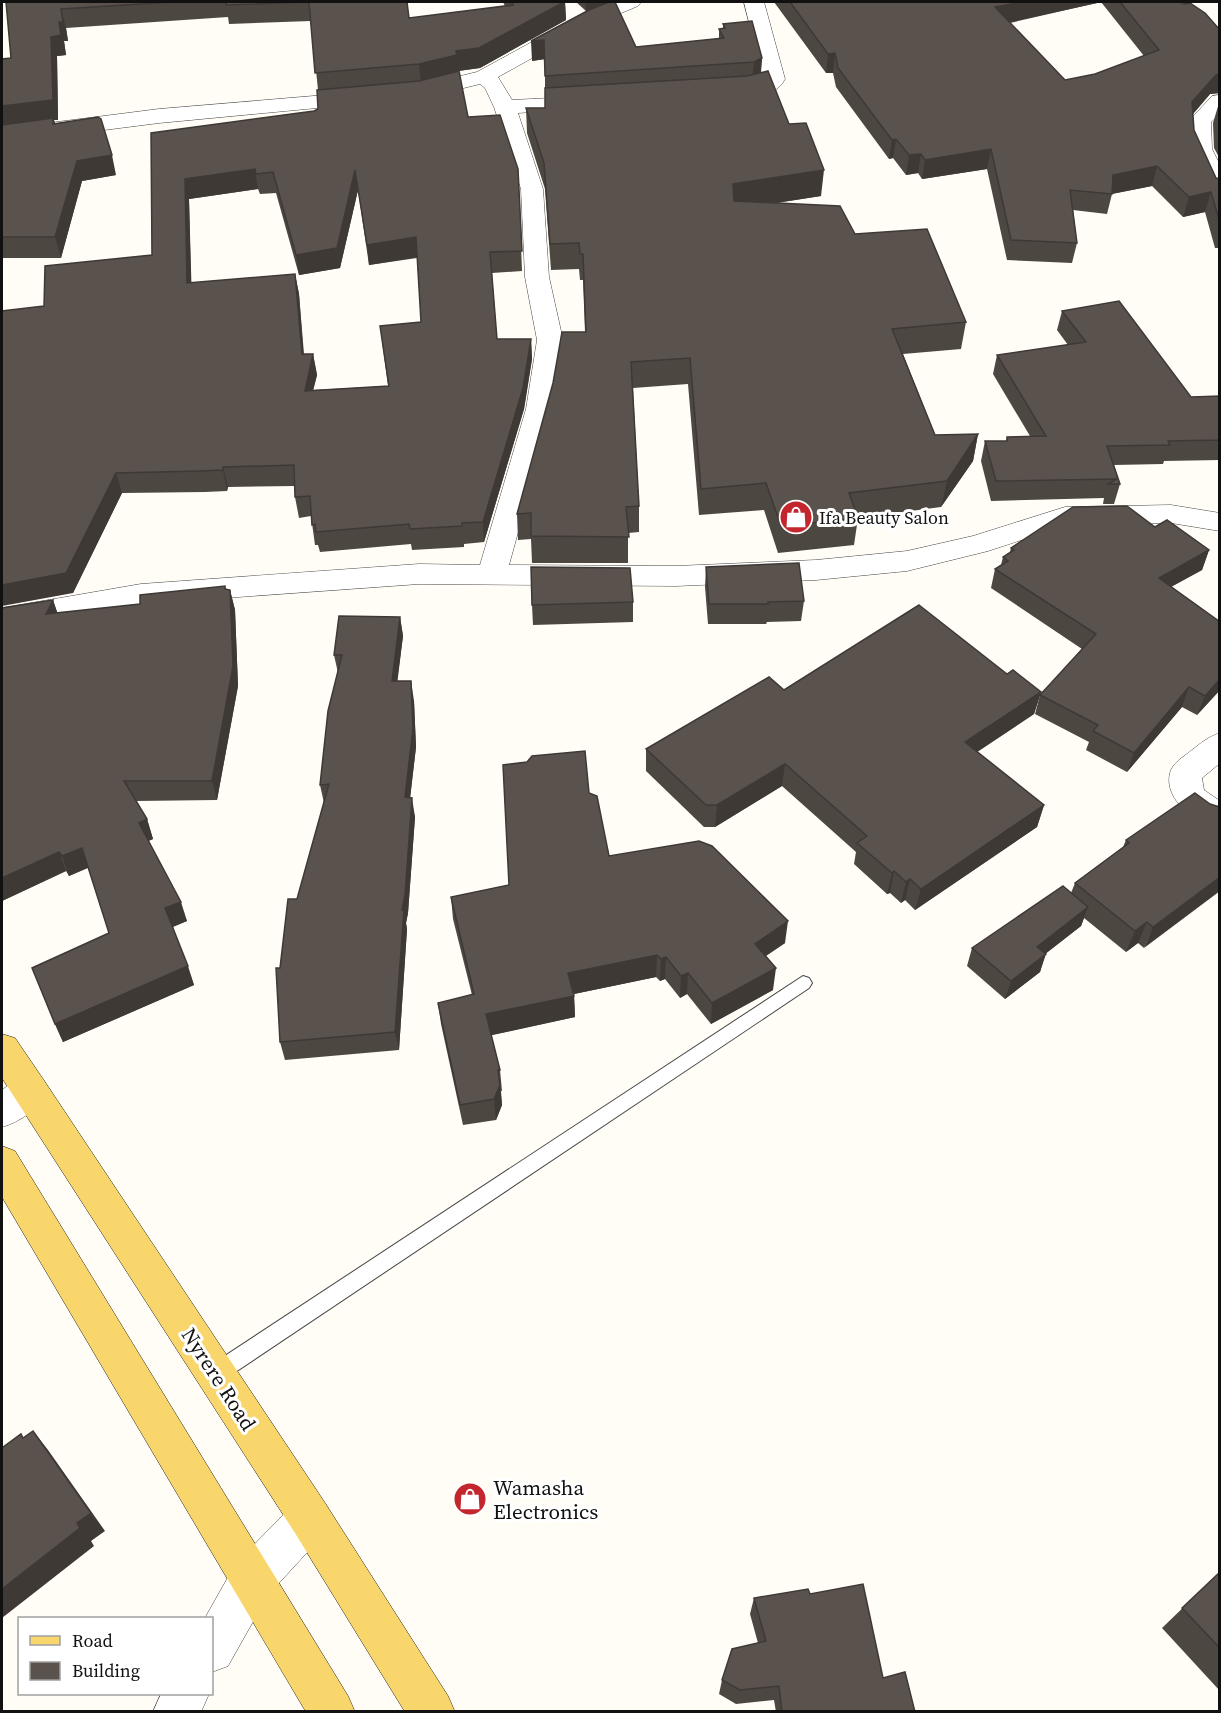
<svg xmlns="http://www.w3.org/2000/svg" width="1221" height="1713" font-family="'Source Serif 4',serif">
<style>
.lines{fill:none;stroke-linecap:round;stroke-linejoin:round}
.service-casing{stroke:#444;stroke-width:2}
.minor-casing{stroke:#444;stroke-width:1}
.primary-casing{stroke:#222;stroke-width:1}
.service{fill:#fff;fill-rule:evenodd}
.minor{fill:#fff;fill-rule:evenodd}
.primary{fill:#f9d66b;fill-rule:evenodd}
.wall{fill:#4d4742;fill-rule:evenodd}
.shaded-wall{fill:#3f3936}
.building{fill:#5a524d;stroke:#3f3936;stroke-width:1.5;fill-rule:evenodd}
.labels{text-anchor:middle;dominant-baseline:central;stroke-width:6;stroke-linejoin:round;paint-order:stroke}
.poi-label{font-size:18px;fill:#111;stroke:#fff;text-anchor:start}
.near-street-label{font-size:21px;fill:#111;stroke:#fff}
.near-poi-label{font-size:21px;fill:#111;stroke:#fff;text-anchor:start}
</style>
<rect width="100%" height="100%" fill="#fffdf5"/>
<g class="lines">
<defs>
<path id="service" d="M 803,976 L 809,978 L 812,983 L 809,988 L 222,1381 L 215,1384 L 208,1381 L 205,1374 L 208,1367 Z"/>
<g id="minor">
<path d="M 615,2 L 641,2 L 638,6 L 588,27 L 498,77 L 512,100 L 590,96 L 598,97 L 601,102 L 598,107 L 590,108 L 518,113 L 543,189 L 549,277 L 563,340 L 552,409 L 509,565 L 676,566 L 816,560 L 907,551 L 973,536 L 1065,507 L 1171,505 L 1220,513 L 1220,531 L 1171,523 L 1067,525 L 988,551 L 907,571 L 816,580 L 676,586 L 419,584 L 141,604 L 2,628 L 2,608 L 141,584 L 419,564 L 480,565 L 526,409 L 537,340 L 525,277 L 521,189 L 494,107 L 485,88 L 480,84 L 419,99 L 411,98 L 408,93 L 411,88 L 477,72 L 574,19 Z"/>
<path d="M 744,2 L 764,2 L 785,79 C 776,98 742,103 723,99 L 720,94 L 723,89 L 749,86 L 763,79 Z"/>
<path d="M 362,92 L 370,93 L 373,98 L 370,103 L 159,123 L 2,143 L 2,129 L 159,109 Z"/>
<path d="M 1220,95 L 1220,114 L 1211,122 L 1212,149 L 1220,165 L 1220,199 L 1212,197 L 1209,192 L 1190,149 L 1189,121 L 1212,96 Z"/>
<path d="M 1220,733 L 1220,763 L 1202,778 L 1204,790 L 1220,801 L 1220,831 C 1198,825 1163,800 1170,773 C 1172,763 1185,756 1192,750 C 1201,743 1208,737 1220,733 Z"/>
<path d="M 30,1074 L 43,1079 L 48,1090 C 40,1108 20,1122 2,1127 L 2,1090 L 17,1079 Z"/>
<path d="M 310,1496 L 325,1503 L 332,1518 L 325,1533 L 268,1595 L 228,1666 L 212,1672 L 212,1618 L 205,1618 L 236,1563 L 295,1503 Z"/>
<path d="M 161,1694 L 209,1694 L 201,1712 L 153,1712 Z"/>
</g>
<g id="primary">
<path d="M 2,1034 L 15,1038 L 43,1079 L 325,1503 L 448,1696 L 455,1712 L 405,1712 L 295,1533 L 2,1078 Z"/>
<path d="M 2,1146 L 15,1151 L 348,1696 L 355,1712 L 306,1712 L 2,1197 Z"/>
</g>
</defs>
<use href="#service" class="service-casing"/>
<use href="#minor" class="minor-casing"/>
<use href="#primary" class="primary-casing"/>
<use href="#service" class="service"/>
<use href="#minor" class="minor"/>
<use href="#primary" class="primary"/>
</g>
<g class="wall">
<path d="M 6,2 L 407,2 L 409,18 L 505,6 L 503,2 L 565,2 L 566,20 L 480,68 L 458,71 L 468,117 L 518,169 L 522,271 L 492,273 L 497,339 L 531,339 L 532,359 L 524,409 L 484,542 L 464,544 L 464,547 L 412,550 L 411,544 L 320,552 L 318,545 L 315,545 L 311,516 L 299,518 L 295,497 L 295,486 L 228,487 L 227,491 L 205,492 L 122,493 L 73,593 L 44,306 L 152,255 L 151,133 L 314,111 L 318,109 L 318,90 L 311,21 L 229,24 L 228,17 L 66,28 L 68,41 L 64,41 L 66,55 L 57,56 L 58,120 L 54,120 L 55,124 L 116,175 L 82,181 L 61,258 L 2,258 L 2,59 L 11,58 ZM 258,189 L 260,194 L 276,193 L 299,275 L 340,268 L 358,190 L 369,265 L 417,258 L 421,322 L 380,326 L 388,386 L 313,390 L 317,375 L 313,354 L 304,354 L 299,294 L 295,274 L 191,283 L 189,199 Z"/>
<path d="M 576,2 L 615,2 L 636,47 L 719,39 L 719,29 L 723,28 L 723,24 L 762,58 L 761,73 L 789,124 L 821,196 L 775,203 L 855,234 L 966,322 L 961,349 L 903,354 L 935,435 L 978,434 L 973,461 L 941,507 L 858,518 L 854,545 L 778,553 L 764,510 L 699,515 L 688,384 L 633,388 L 639,506 L 639,532 L 628,533 L 628,563 L 532,563 L 531,539 L 518,540 L 517,514 L 585,332 L 583,280 L 580,280 L 579,269 L 551,270 L 545,189 L 527,133 L 526,108 L 545,108 L 545,59 L 532,61 L 586,11 Z"/>
<path d="M 774,2 L 1180,2 L 1220,30 L 1220,93 L 1210,94 L 1193,114 L 1194,130 L 1216,178 L 1220,179 L 1220,248 L 1215,248 L 1205,212 L 1183,217 L 1152,186 L 1112,194 L 1107,214 L 1073,210 L 1077,243 L 1072,263 L 1007,260 L 987,169 L 922,179 L 918,173 L 906,175 L 893,158 L 889,159 L 836,87 L 833,73 L 826,73 ZM 1101,2 L 1144,56 L 1095,74 L 1065,80 L 1010,23 Z"/>
<path d="M 1219,103 L 1220,103 L 1220,159 L 1214,148 L 1213,123 Z"/>
<path d="M 1062,311 L 1191,397 L 1220,396 L 1220,460 L 1164,461 L 1163,464 L 1114,465 L 1120,484 L 1114,504 L 1103,504 L 1104,498 L 991,501 L 981,461 L 985,441 L 1006,441 L 1007,437 L 1030,436 L 993,374 L 997,355 L 1068,345 L 1057,330 Z"/>
<path d="M 1155,527 L 1209,550 L 1202,570 L 1171,587 L 1220,690 L 1197,715 L 1182,707 L 1127,772 L 1086,750 L 1089,742 L 1035,714 L 1040,695 L 1082,649 L 991,588 L 995,569 L 1001,565 L 1003,557 L 1010,552 L 1011,548 Z"/>
<path d="M 706,567 L 804,601 L 801,621 L 767,622 L 766,624 L 708,624 L 705,587 Z"/>
<path d="M 225,586 L 226,589 L 230,590 L 235,610 L 238,686 L 217,800 L 136,801 L 147,819 L 153,839 L 148,841 L 187,921 L 173,927 L 194,985 L 63,1042 L 55,1024 L 109,933 L 88,868 L 69,876 L 66,871 L 2,901 L 53,600 L 57,613 L 140,604 Z"/>
<path d="M 633,602 L 633,622 L 533,625 L 532,605 Z"/>
<path d="M 400,617 L 403,636 L 397,681 L 414,701 L 416,747 L 410,798 L 415,817 L 408,913 L 406,923 L 407,929 L 399,1050 L 285,1060 L 280,1042 L 280,968 L 324,803 L 320,785 L 338,673 L 334,655 Z"/>
<path d="M 1007,674 L 1041,692 L 1034,714 L 977,752 L 1044,805 L 1037,827 L 915,910 L 905,900 L 901,903 L 890,893 L 887,894 L 854,864 L 856,852 L 782,786 L 715,827 L 704,827 L 646,771 L 646,749 Z"/>
<path d="M 589,793 L 609,856 L 785,943 L 766,956 L 773,990 L 711,1024 L 687,994 L 680,998 L 665,979 L 660,981 L 656,977 L 574,994 L 575,1017 L 491,1035 L 500,1070 L 502,1091 L 501,1091 L 502,1105 L 496,1120 L 463,1125 L 441,1024 L 438,1003 L 472,995 L 453,919 L 451,897 L 509,885 Z"/>
<path d="M 1210,804 L 1144,948 L 1138,943 L 1126,952 L 1084,918 L 1081,926 L 1045,954 L 1040,972 L 1005,999 L 967,966 L 972,948 L 1071,893 L 1075,883 L 1123,847 L 1126,840 Z"/>
<path d="M 1220,1572 L 1220,1691 L 1162,1628 Z"/>
<path d="M 810,1594 L 883,1678 L 915,1712 L 776,1712 L 774,1700 L 736,1704 L 719,1694 L 722,1680 L 758,1643 L 750,1614 L 754,1598 Z"/>
</g>
<g class="shaded-wall">
<path d="M 565,2 L 566,20 L 480,68 L 458,71 L 421,84 L 419,64 L 456,51 Z"/>
<path d="M 585,2 L 610,2 L 586,11 Z"/>
<path d="M 1022,2 L 1102,2 L 992,26 L 995,7 Z"/>
<path d="M 61,9 L 66,28 L 68,41 L 64,41 L 66,55 L 57,56 L 58,120 L 54,120 L 59,138 L 2,129 L 2,106 L 51,37 L 59,22 Z"/>
<path d="M 544,40 L 545,59 L 532,61 L 531,41 Z"/>
<path d="M 835,53 L 833,73 L 826,73 L 828,54 Z"/>
<path d="M 762,58 L 760,78 L 752,82 L 754,62 Z"/>
<path d="M 1220,74 L 1220,93 L 1210,94 L 1187,121 L 1192,102 L 1216,75 Z"/>
<path d="M 896,139 L 893,158 L 889,159 L 892,140 Z"/>
<path d="M 991,149 L 987,169 L 922,179 L 925,160 Z"/>
<path d="M 921,154 L 918,173 L 906,175 L 909,155 Z"/>
<path d="M 112,155 L 116,175 L 82,181 L 61,258 L 55,237 L 77,161 Z"/>
<path d="M 1157,166 L 1152,186 L 1111,194 L 1113,175 Z"/>
<path d="M 255,169 L 258,189 L 189,199 L 192,304 L 187,283 L 185,179 Z"/>
<path d="M 355,170 L 358,190 L 340,268 L 299,275 L 296,255 Z"/>
<path d="M 824,170 L 821,196 L 732,210 L 733,184 Z"/>
<path d="M 1211,192 L 1205,212 L 1183,217 L 1189,197 Z"/>
<path d="M 416,237 L 418,257 L 369,265 L 367,245 Z"/>
<path d="M 295,274 L 299,294 L 305,375 L 302,354 Z"/>
<path d="M 531,339 L 532,359 L 524,409 L 484,542 L 483,522 Z"/>
<path d="M 313,354 L 317,375 L 308,411 L 305,391 Z"/>
<path d="M 978,434 L 973,461 L 941,507 L 947,481 Z"/>
<path d="M 223,467 L 228,487 L 227,491 L 223,470 Z"/>
<path d="M 116,473 L 122,493 L 73,593 L 2,606 L 2,585 Z"/>
<path d="M 1209,550 L 1202,570 L 1152,597 L 1159,578 Z"/>
<path d="M 230,590 L 235,610 L 238,686 L 217,800 L 212,781 Z"/>
<path d="M 53,600 L 60,620 L 46,614 Z"/>
<path d="M 400,617 L 403,636 L 395,701 L 392,681 Z"/>
<path d="M 1220,679 L 1220,690 L 1197,715 L 1205,696 Z"/>
<path d="M 411,681 L 414,701 L 416,747 L 408,816 L 405,797 Z"/>
<path d="M 1189,687 L 1182,707 L 1127,772 L 1134,753 Z"/>
<path d="M 1041,692 L 1034,714 L 959,764 L 965,742 Z"/>
<path d="M 785,764 L 782,786 L 715,827 L 717,805 Z"/>
<path d="M 412,798 L 415,817 L 408,913 L 406,923 L 407,929 L 399,1050 L 395,1032 L 402,910 Z"/>
<path d="M 1044,805 L 1037,827 L 915,910 L 921,889 Z"/>
<path d="M 147,819 L 153,839 L 146,842 L 139,823 Z"/>
<path d="M 82,848 L 89,867 L 69,876 L 62,856 Z"/>
<path d="M 59,852 L 66,871 L 2,901 L 2,878 Z"/>
<path d="M 894,871 L 890,893 L 887,894 L 892,873 Z"/>
<path d="M 1220,877 L 1220,891 L 1144,948 L 1153,927 Z"/>
<path d="M 910,879 L 905,900 L 901,903 L 906,882 Z"/>
<path d="M 181,902 L 187,921 L 172,927 L 165,908 Z"/>
<path d="M 1088,907 L 1081,926 L 1031,965 L 1037,947 Z"/>
<path d="M 788,921 L 785,943 L 752,965 L 755,944 Z"/>
<path d="M 1147,922 L 1138,943 L 1126,952 L 1135,931 Z"/>
<path d="M 1046,954 L 1040,972 L 1005,999 L 1011,981 Z"/>
<path d="M 657,955 L 656,977 L 569,995 L 568,973 Z"/>
<path d="M 666,957 L 665,979 L 660,981 L 661,959 Z"/>
<path d="M 188,966 L 194,985 L 63,1042 L 55,1024 Z"/>
<path d="M 776,968 L 773,990 L 711,1024 L 712,1003 Z"/>
<path d="M 688,973 L 687,994 L 680,998 L 681,976 Z"/>
<path d="M 574,996 L 575,1017 L 488,1036 L 486,1014 Z"/>
<path d="M 500,1085 L 502,1105 L 496,1120 L 494,1099 Z"/>
<path d="M 33,1431 L 48,1450 L 105,1531 L 91,1541 L 94,1546 L 2,1618 L 2,1589 L 77,1523 Z"/>
</g>
<g class="building">
<path d="M 6,2 L 173,2 L 61,9 L 63,22 L 59,22 L 61,35 L 51,37 L 53,100 L 2,106 L 2,59 L 11,58 Z"/>
<path d="M 226,2 L 307,2 L 226,5 Z"/>
<path d="M 309,2 L 407,2 L 409,18 L 513,5 L 512,2 L 564,2 L 479,48 L 456,51 L 457,55 L 419,64 L 315,73 Z"/>
<path d="M 609,2 L 615,2 L 636,47 L 724,38 L 719,29 L 725,28 L 723,24 L 752,21 L 762,58 L 754,62 L 545,76 L 544,40 L 531,41 L 589,10 Z"/>
<path d="M 790,2 L 1022,2 L 995,7 L 1065,80 L 1095,74 L 1159,50 L 1120,2 L 1180,2 L 1183,4 L 1190,3 L 1205,13 L 1220,30 L 1220,74 L 1216,75 L 1192,102 L 1194,130 L 1216,178 L 1220,179 L 1220,223 L 1211,192 L 1189,197 L 1157,166 L 1113,175 L 1112,194 L 1070,190 L 1077,243 L 1011,240 L 991,149 L 925,160 L 921,154 L 909,155 L 896,139 L 892,140 L 838,68 L 835,53 L 828,54 Z"/>
<path d="M 459,71 L 468,117 L 500,115 L 518,169 L 522,251 L 490,252 L 497,339 L 531,339 L 523,388 L 483,522 L 462,523 L 462,526 L 410,529 L 409,524 L 316,532 L 315,524 L 312,525 L 310,496 L 295,497 L 294,465 L 223,467 L 223,470 L 200,471 L 116,473 L 66,573 L 2,585 L 2,311 L 44,306 L 45,266 L 152,255 L 151,133 L 314,111 L 318,109 L 317,90 L 419,81 ZM 255,169 L 256,174 L 273,172 L 296,255 L 337,248 L 355,170 L 367,245 L 416,237 L 421,322 L 380,326 L 389,386 L 305,391 L 313,354 L 302,354 L 295,274 L 187,283 L 185,179 Z"/>
<path d="M 768,71 L 789,124 L 806,123 L 824,170 L 733,184 L 734,201 L 840,206 L 855,234 L 927,229 L 966,322 L 892,329 L 935,435 L 978,434 L 947,481 L 849,493 L 858,518 L 781,526 L 766,483 L 701,489 L 690,358 L 631,362 L 639,506 L 626,507 L 629,537 L 531,536 L 531,513 L 517,514 L 553,383 L 562,332 L 586,332 L 583,254 L 580,254 L 579,243 L 550,244 L 544,163 L 526,108 L 545,108 L 545,88 L 747,76 Z"/>
<path d="M 98,117 L 101,119 L 112,155 L 77,161 L 55,237 L 2,237 L 2,125 L 53,118 L 53,124 Z"/>
<path d="M 1119,301 L 1191,397 L 1220,396 L 1220,440 L 1168,441 L 1170,445 L 1107,446 L 1120,484 L 1108,484 L 1117,479 L 996,481 L 985,441 L 1007,441 L 1007,437 L 1046,436 L 997,355 L 1086,342 L 1062,311 Z"/>
<path d="M 1127,506 L 1155,527 L 1167,520 L 1209,550 L 1159,578 L 1220,622 L 1220,679 L 1205,696 L 1189,687 L 1134,753 L 1093,731 L 1098,725 L 1040,695 L 1096,634 L 995,569 L 1008,561 L 1003,557 L 1014,550 L 1011,548 L 1073,507 Z"/>
<path d="M 799,563 L 804,601 L 768,602 L 768,604 L 709,604 L 706,567 Z"/>
<path d="M 531,567 L 630,568 L 633,602 L 532,605 Z"/>
<path d="M 225,586 L 225,589 L 230,590 L 233,666 L 212,781 L 124,781 L 147,819 L 139,823 L 181,902 L 165,908 L 188,966 L 55,1024 L 32,968 L 109,933 L 82,848 L 62,856 L 59,852 L 2,878 L 2,608 L 53,600 L 46,614 L 140,604 L 140,595 Z"/>
<path d="M 919,605 L 1007,674 L 1013,670 L 1041,692 L 965,742 L 1044,805 L 921,889 L 910,879 L 906,882 L 894,871 L 892,873 L 857,843 L 867,836 L 785,764 L 717,805 L 706,805 L 646,749 L 769,677 L 784,690 Z"/>
<path d="M 339,616 L 400,617 L 392,681 L 411,681 L 413,728 L 405,797 L 412,798 L 405,895 L 402,910 L 404,910 L 395,1032 L 280,1042 L 276,968 L 280,968 L 288,899 L 297,899 L 329,784 L 320,785 L 328,711 L 342,655 L 334,655 Z"/>
<path d="M 585,751 L 589,793 L 597,796 L 609,856 L 699,841 L 712,846 L 788,921 L 755,944 L 776,968 L 712,1003 L 688,973 L 681,976 L 666,957 L 661,959 L 657,955 L 568,973 L 574,996 L 486,1014 L 500,1070 L 498,1070 L 500,1085 L 494,1099 L 460,1105 L 438,1003 L 474,994 L 451,897 L 509,885 L 503,765 L 527,762 L 532,756 Z"/>
<path d="M 1195,793 L 1210,804 L 1220,807 L 1220,877 L 1153,927 L 1147,922 L 1135,931 L 1075,883 L 1129,843 L 1126,840 Z"/>
<path d="M 1063,886 L 1088,907 L 1037,947 L 1046,954 L 1011,981 L 972,948 Z"/>
<path d="M 33,1431 L 91,1513 L 77,1523 L 80,1528 L 2,1589 L 2,1448 L 21,1434 L 23,1438 Z"/>
<path d="M 1220,1572 L 1220,1648 L 1182,1608 Z"/>
<path d="M 863,1584 L 883,1678 L 905,1672 L 915,1712 L 782,1712 L 779,1686 L 740,1690 L 722,1680 L 732,1649 L 766,1641 L 754,1598 L 808,1589 L 810,1594 Z"/>
</g>
<defs>
<symbol id="shop-disc" viewBox="-11 -11 22 22"><circle r="9.5" fill="#c4262e" stroke="#fff"/><path d="M-5-2.5h2.3a2.7 3.5 0 0 1 5.4 0H5L5.5 6h-11ZM-1.5-2.5h3a1.5 2.3 0 0 0-3 0Z" fill="#fff"/></symbol>
</defs>
<g fill-rule="evenodd">
<use href="#shop-disc" x="777" y="498" width="38" height="38"/>
<use href="#shop-disc" x="451" y="1480" width="38" height="38"/>
</g>
<g class="labels">
<g class="poi-label">
<text x="819" y="517">Ifa Beauty Salon</text>
</g>
<g class="near-street-label">
<text transform="translate(219 1379) rotate(57)">Nyrere Road</text>
</g>
<g class="near-poi-label">
<text x="493" y="1487">Wamasha<tspan x="493" dy="24">Electronics</tspan></text>
</g>
</g>
<rect width="1221" height="1713" fill="none" stroke="#111111" stroke-width="6"/>
<rect x="18" y="1617" width="195" height="78" fill="#ffffff" stroke="#a0a0a0" stroke-width="1.5"/>
<rect x="30" y="1636" width="30" height="9" fill="#f9d66b" stroke="#a0a0a0" stroke-width="1.5"/>
<text x="72" y="1647" font-size="18" fill="#111111">Road</text>
<rect x="30" y="1662" width="30" height="18" fill="#5a524d" stroke="#a0a0a0" stroke-width="1.5"/>
<text x="72" y="1677" font-size="18" fill="#111111">Building</text>
</svg>
